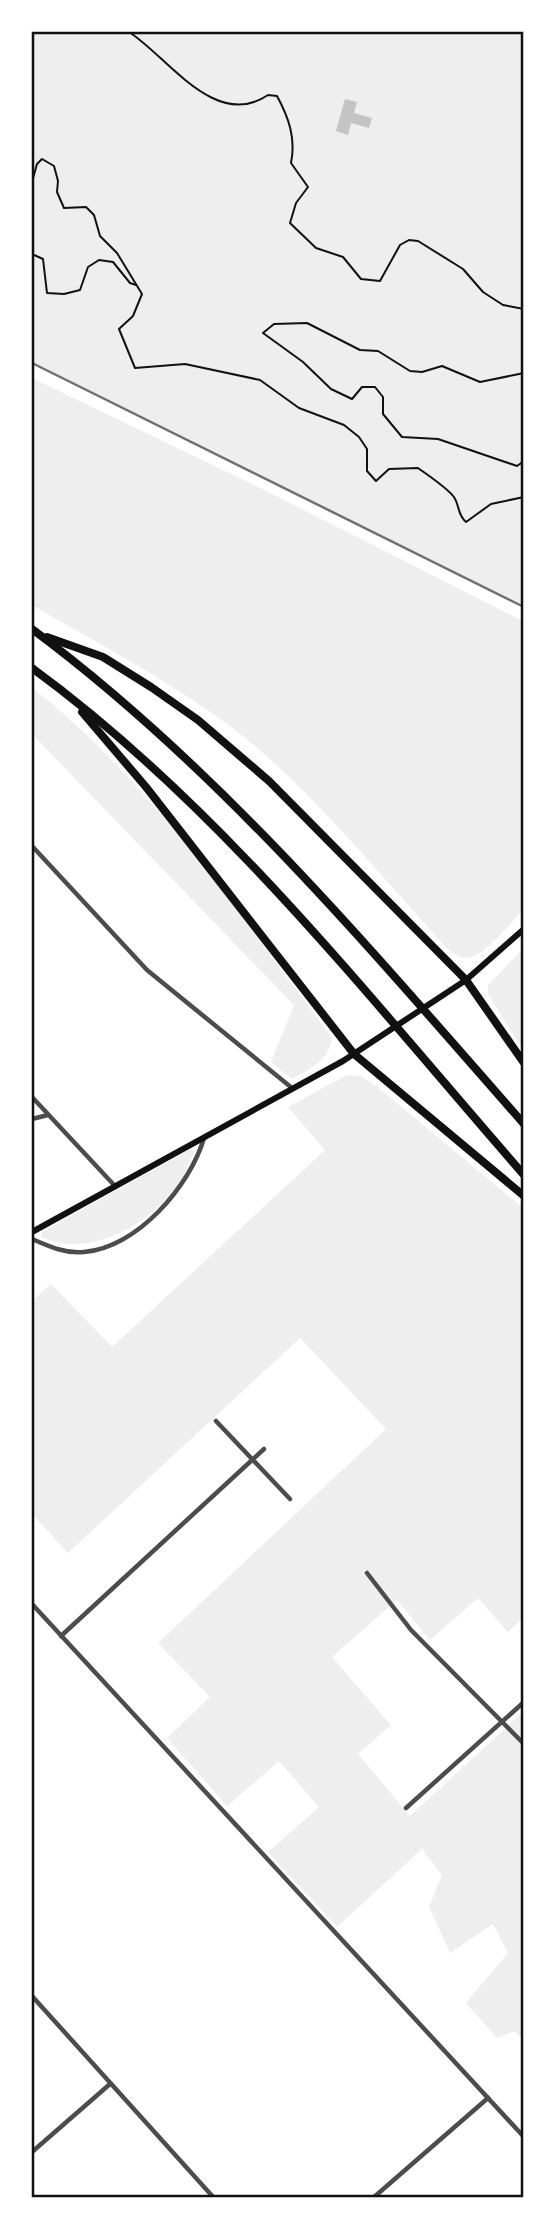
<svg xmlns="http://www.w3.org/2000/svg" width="555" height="2229" font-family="'Fira Sans Condensed',sans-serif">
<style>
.green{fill:#eee}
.building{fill:#c4c4c4}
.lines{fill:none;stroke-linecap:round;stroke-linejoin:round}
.path{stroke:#111;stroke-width:2}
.minor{stroke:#4c4c4c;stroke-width:4.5}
.secondary{stroke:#111;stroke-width:6}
.motorway{stroke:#111;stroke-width:8}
.rail{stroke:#707070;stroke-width:2.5}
.neatline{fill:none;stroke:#111;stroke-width:2.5}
</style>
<rect width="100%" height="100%" fill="#fff"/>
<g class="green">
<path d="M 32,32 L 523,32 L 523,605 L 32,363 Z"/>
<path d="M 32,378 L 254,485 L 523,621 L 523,909 C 513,922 483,957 468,958 C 459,959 454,953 447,948 C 384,880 316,795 244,737 C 179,686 103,646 32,605 Z"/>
<path d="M 32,688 C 149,777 242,921 332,1037 C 329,1061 311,1068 292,1079 L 271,1062 L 294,1005 L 32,734 Z"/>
<path d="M 523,949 L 523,1050 L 488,994 L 488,985 Z"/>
<path d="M 347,1075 L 361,1076 L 375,1085 L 523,1208 L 523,1618 L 508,1632 L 478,1598 L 430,1640 L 397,1600 L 332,1657 L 391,1725 L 358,1754 L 410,1816 L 523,1712 L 523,2040 L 515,2031 L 497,2038 L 466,2003 L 508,1953 L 493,1924 L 450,1953 L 429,1907 L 442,1875 L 422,1849 L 337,1927 L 268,1852 L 319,1807 L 279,1761 L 227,1806 L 167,1738 L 210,1697 L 158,1643 L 386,1429 L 300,1338 L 68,1553 L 32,1514 L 32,1301 L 51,1284 L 112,1347 L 325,1150 L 288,1107 Z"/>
<path d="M 189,1150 L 195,1151 C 190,1160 186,1171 181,1180 C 154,1223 89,1260 41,1237 L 42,1232 Z"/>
</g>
<path class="building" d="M 345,99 L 357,102 L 354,113 L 372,118 L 369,128 L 351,123 L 348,135 L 336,131 Z"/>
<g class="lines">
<g class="path">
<path d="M 129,32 C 167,56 215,131 268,95 L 277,96 C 289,118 296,139 291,163 L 308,187 L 296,203 L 290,223 L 316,248 L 343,257 L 361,279 L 380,281 L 400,245 L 409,240 L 418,241 L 463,269 L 483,292 L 503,305 L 524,309"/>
<path d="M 32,182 L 37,164 L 42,159 L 54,166 L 58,181 L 57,192 L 64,208 L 86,207 L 94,215 L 100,236 L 117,253 L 142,294 L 133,316 L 119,329 L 135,368 L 185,364 L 260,380 L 299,408 L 344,425 L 359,437 L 367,449 L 367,471 L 376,481 L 389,469 L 418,468 C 429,476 446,487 454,497 C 460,506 457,514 466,522 L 491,504 L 524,497"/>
<path d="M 32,254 L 43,259 L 47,293 L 64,294 L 80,290 L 88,267 L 99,260 L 113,262 L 130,283 L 136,285"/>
<path d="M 524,373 L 480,382 L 442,366 L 422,372 L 410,371 L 378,351 L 360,350 L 307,323 L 274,324 L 263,333 L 303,362 L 331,389 L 352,399 L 362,387 L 375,387 L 383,397 L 383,414 L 402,437 L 438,439 L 517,466 L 524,461"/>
</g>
<g class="minor">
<path d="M 32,846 L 147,970 L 292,1088"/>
<path d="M 32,1097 L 114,1185"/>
<path d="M 32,1119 L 48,1115"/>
<path d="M 32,1239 C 48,1246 65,1254 84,1252 C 137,1248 190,1186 204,1138"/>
<path d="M 216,1421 L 290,1499"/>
<path d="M 367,1573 L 411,1630 L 524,1744"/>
<path d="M 32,1604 L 524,2137"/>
<path d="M 61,1636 L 264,1449"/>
<path d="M 406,1808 L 524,1702"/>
<path d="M 32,1996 L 214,2198"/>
<path d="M 32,2152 L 110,2084"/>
<path d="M 373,2198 L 488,2098"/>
</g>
<path class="secondary" d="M 32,1232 L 343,1061 L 466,980 L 524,929"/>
<g class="motorway">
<path d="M 32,629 C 219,768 370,949 524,1124"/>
<path d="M 47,637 L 103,657 L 151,687 L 198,720 L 269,781 L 466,980 L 524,1063"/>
<path d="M 32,668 C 222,807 370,999 524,1175"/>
<path d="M 82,712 L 146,787 L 354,1054 L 524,1196"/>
</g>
<path class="rail" d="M 32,363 L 524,607"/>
</g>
<rect width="555" height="2229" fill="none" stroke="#ffffff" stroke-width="66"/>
<rect x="33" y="33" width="489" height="2163" class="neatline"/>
</svg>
